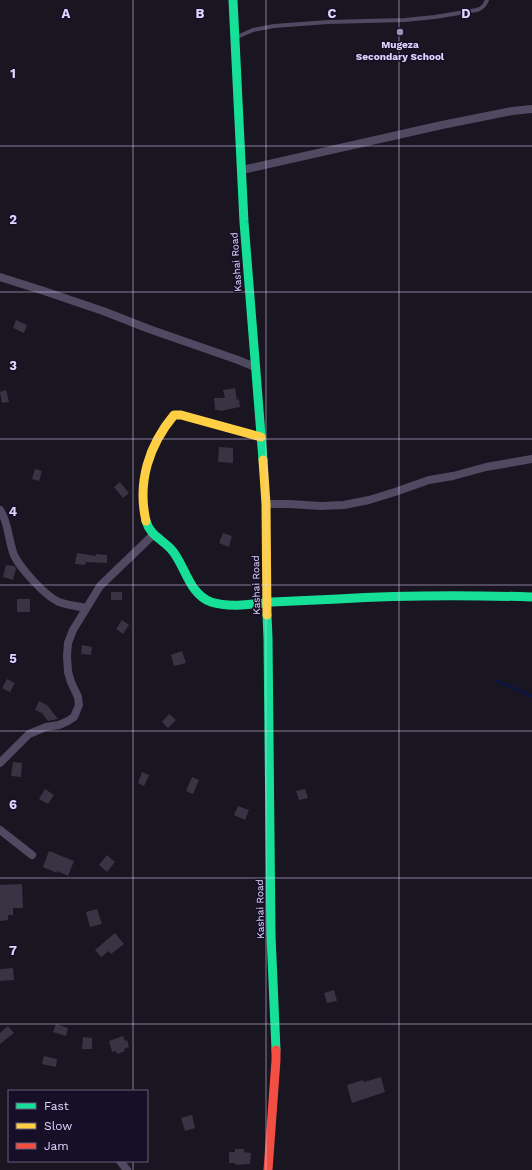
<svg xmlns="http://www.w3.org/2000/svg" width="532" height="1170" font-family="'Work Sans',sans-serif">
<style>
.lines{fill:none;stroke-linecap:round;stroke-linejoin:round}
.stream{stroke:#0a1543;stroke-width:2.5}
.building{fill:#393344}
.lane{stroke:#4f4962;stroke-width:4}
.street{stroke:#4f4962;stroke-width:8}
.fast{stroke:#16e098;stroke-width:9}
.slow{stroke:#ffcf43;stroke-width:9}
.jam{stroke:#f24e42;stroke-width:9}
.grid{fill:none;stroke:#e1d5ff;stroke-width:1;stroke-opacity:0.55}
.poi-dot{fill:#9b92b1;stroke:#170f27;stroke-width:1.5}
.labels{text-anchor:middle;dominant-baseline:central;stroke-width:3;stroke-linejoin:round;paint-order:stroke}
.poi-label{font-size:10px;font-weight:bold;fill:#e1d5ff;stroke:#170f27}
.street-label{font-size:10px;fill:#e1d5ff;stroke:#170f27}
.grid-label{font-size:13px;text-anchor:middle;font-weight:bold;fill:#e1d5ff;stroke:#170f27;stroke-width:3;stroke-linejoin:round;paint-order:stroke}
</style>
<rect width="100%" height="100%" fill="#191521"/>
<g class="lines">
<path class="stream" d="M 495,680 L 532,696"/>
</g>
<g class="building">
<path d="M 16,320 L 27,325 L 24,333 L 13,328 Z"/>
<path d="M 235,388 L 237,400 L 239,399 L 240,407 L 220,411 L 219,410 L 215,410 L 214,398 L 225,398 L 223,390 Z"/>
<path d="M 6,390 L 9,402 L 2,403 L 0,392 Z"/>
<path d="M 219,447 L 233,448 L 233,463 L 218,462 Z"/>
<path d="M 35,469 L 42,471 L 39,481 L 32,479 Z"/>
<path d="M 120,482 L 129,493 L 123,498 L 114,487 Z"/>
<path d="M 223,533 L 232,536 L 229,547 L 219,543 Z"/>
<path d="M 77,553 L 96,556 L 96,554 L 107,555 L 107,563 L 86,562 L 85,565 L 75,564 Z"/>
<path d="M 6,565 L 15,566 L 16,568 L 13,580 L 3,577 Z"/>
<rect x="111" y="592" width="11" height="8"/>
<rect x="17" y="599" width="13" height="13"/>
<path d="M 122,620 L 129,625 L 123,634 L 116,629 Z"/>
<path d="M 82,645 L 92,647 L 91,655 L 81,654 Z"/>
<path d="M 182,651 L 186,663 L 174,666 L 171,655 Z"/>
<path d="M 7,679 L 15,683 L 10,692 L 2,688 Z"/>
<path d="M 39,701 L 47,705 L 58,719 L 48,721 L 42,713 L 35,710 Z"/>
<path d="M 169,714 L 176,720 L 168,728 L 162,722 Z"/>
<path d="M 13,762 L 22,763 L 21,777 L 11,776 Z"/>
<path d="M 142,772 L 149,775 L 144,786 L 138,783 Z"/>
<path d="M 192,777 L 199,780 L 193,794 L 186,791 Z"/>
<path d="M 45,789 L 54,795 L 48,804 L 39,799 Z"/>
<path d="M 305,789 L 308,798 L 299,800 L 296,791 Z"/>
<path d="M 238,806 L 249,810 L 245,820 L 234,815 Z"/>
<path d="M 49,851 L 74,861 L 68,876 L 57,871 L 57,873 L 43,867 Z"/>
<path d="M 107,855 L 115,862 L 107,872 L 99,865 Z"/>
<path d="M 22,884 L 23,908 L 13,908 L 13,915 L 8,915 L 8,920 L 0,921 L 0,885 Z"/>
<path d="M 97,909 L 102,924 L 90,927 L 86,912 Z"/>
<path d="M 115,933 L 124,944 L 111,954 L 109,951 L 101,957 L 95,950 Z"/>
<path d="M 13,968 L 14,980 L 0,981 L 0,969 Z"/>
<path d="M 334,990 L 337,1001 L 327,1003 L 324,993 Z"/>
<path d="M 56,1024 L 68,1028 L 66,1036 L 53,1032 Z"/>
<path d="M 8,1026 L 14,1033 L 0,1044 L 0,1033 Z"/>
<path d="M 123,1036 L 125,1041 L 127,1040 L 129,1047 L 124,1049 L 125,1051 L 117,1054 L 116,1051 L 112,1052 L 109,1041 Z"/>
<path d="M 83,1037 L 92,1038 L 92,1049 L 82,1049 Z"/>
<path d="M 44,1056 L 57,1059 L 56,1067 L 42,1064 Z"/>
<path d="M 381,1077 L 385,1092 L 352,1103 L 347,1085 L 363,1080 L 364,1082 Z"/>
<path d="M 192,1115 L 195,1128 L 185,1131 L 181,1118 Z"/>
<path d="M 235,1149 L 244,1149 L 244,1152 L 251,1153 L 250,1164 L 235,1165 L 235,1163 L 229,1163 L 229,1152 L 235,1152 Z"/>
</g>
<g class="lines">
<path class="lane" d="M 237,37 L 253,30 L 274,26 L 328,22 L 405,20 L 435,17 L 477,10 C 483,8 485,5 487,0"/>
<g class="street">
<path d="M 242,170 L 442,125 L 512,111 L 532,109"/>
<path d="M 0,277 L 44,291 L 103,311 L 149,329 L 238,360 L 255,367"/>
<path d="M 266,504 L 289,504 L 321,506 L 344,505 L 369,500 L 395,492 L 429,480 L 453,476 L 486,467 L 532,459"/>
<path d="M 0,510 C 9,523 8,540 14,555 C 20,568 45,596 59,602 C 67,605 77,606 86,608"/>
<path d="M 0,763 L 29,734 L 46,727 L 59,725 L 68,721 L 74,717 L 79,705 L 78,697 L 71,682 L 68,672 L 67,656 L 68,643 L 73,630 L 100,586 L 153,535"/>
<path d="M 0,830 L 32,855"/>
<path d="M 120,1161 L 127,1170"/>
</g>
<g class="fast">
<path d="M 233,0 L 244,222 L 263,460"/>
<path d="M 146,521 C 150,535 160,538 170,548 C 185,563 188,594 211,602 C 230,608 253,604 272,602 C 294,601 316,600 338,599 C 403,595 467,595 532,597"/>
<path d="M 267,615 L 268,638 L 271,935 L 276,1050"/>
</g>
<g class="slow">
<path d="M 263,460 L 266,504 L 267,615"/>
<path d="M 146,521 C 137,482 149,445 174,415 L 181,415 L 261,437"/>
</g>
<path class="jam" d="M 268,1170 L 276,1060 L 276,1050"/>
</g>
<path class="grid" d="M 133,0 L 133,1091M 266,0 L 266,1170M 399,0 L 399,1170M 0,146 L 532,146M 0,292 L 532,292M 0,439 L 532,439M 0,585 L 532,585M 0,731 L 532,731M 0,878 L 532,878M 0,1024 L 532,1024M 133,1161 L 133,1170"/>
<circle class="poi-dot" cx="400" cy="32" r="4"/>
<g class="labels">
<g class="poi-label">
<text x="400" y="44">Mugeza<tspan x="400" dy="12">Secondary School</tspan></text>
</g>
<g class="street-label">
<text transform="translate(236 262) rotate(-94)">Kashai Road</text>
<text transform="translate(256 585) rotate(-91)">Kashai Road</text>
<text transform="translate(260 909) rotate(-91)">Kashai Road</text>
</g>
</g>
<g class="grid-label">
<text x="66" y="18">A</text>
<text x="200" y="18">B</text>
<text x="332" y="18">C</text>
<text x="466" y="18">D</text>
<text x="13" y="78">1</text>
<text x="13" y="224">2</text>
<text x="13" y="370">3</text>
<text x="13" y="516">4</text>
<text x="13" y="663">5</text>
<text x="13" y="809">6</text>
<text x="13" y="955">7</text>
</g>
<rect x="8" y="1090" width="140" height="72" fill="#170f27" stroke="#685e7d"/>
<rect x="16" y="1103" width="20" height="6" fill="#16e098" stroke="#685e7d"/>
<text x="44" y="1110" font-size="12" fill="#e1d5ff">Fast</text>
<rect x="16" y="1123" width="20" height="6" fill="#ffcf43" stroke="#685e7d"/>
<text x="44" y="1130" font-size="12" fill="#e1d5ff">Slow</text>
<rect x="16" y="1143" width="20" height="6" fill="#f24e42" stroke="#685e7d"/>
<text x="44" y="1150" font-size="12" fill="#e1d5ff">Jam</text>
</svg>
